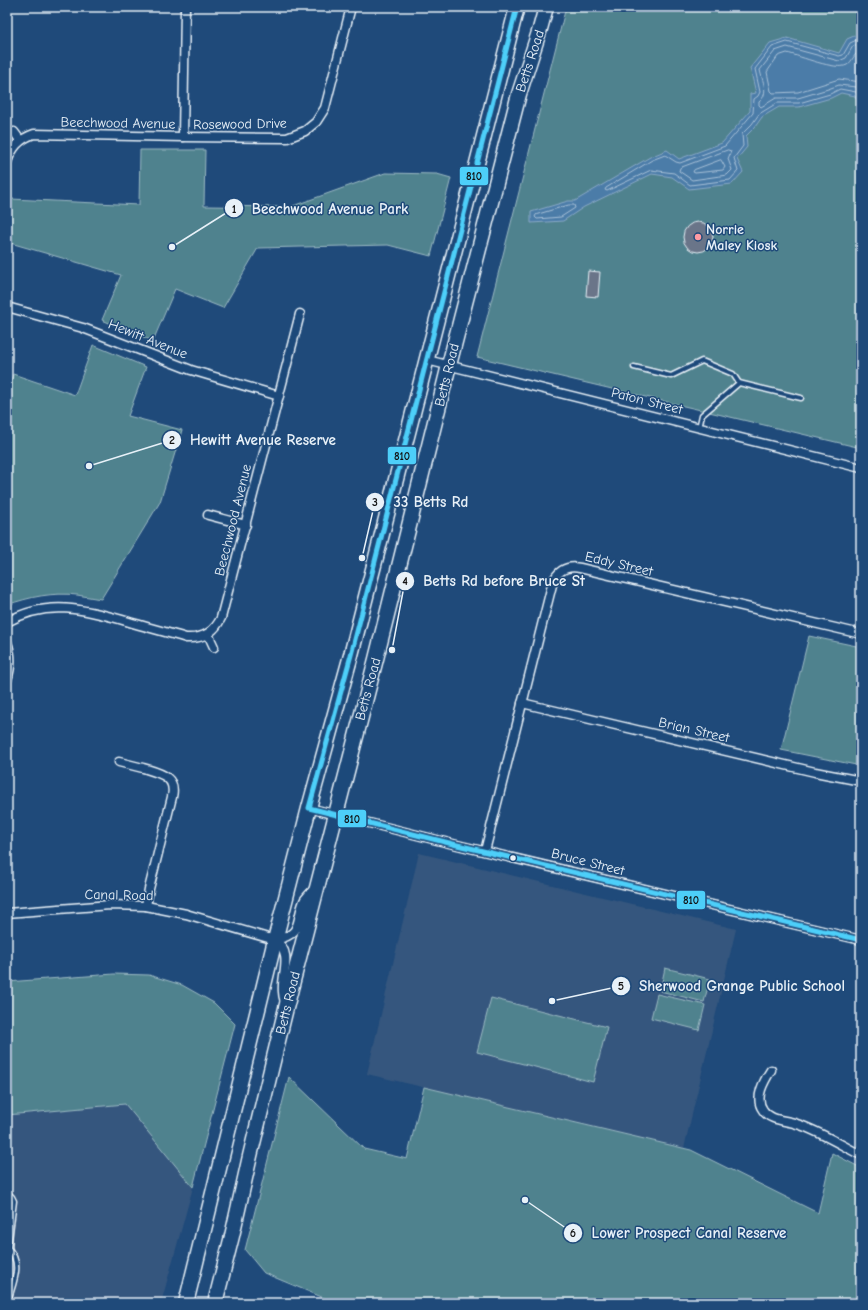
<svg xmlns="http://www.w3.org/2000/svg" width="868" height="1310" font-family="'Comic Neue',sans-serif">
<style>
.built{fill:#36577e}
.green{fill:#50828e;stroke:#9cbac3}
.water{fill:#4b7ba8;stroke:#8aaac8}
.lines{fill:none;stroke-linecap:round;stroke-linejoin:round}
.shore{stroke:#a9c2d8;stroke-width:1}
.building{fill:#6a7589;stroke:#e8f1f8}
.service-casing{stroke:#e8f1f8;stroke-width:7}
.minor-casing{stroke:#e8f1f8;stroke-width:11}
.trunk-casing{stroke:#e8f1f8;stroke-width:17}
.service{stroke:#1f4a7a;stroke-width:4}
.minor{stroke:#1f4a7a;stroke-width:8}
.trunk{stroke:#1f4a7a;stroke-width:14}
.bus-1-casing{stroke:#1f4a7a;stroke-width:8}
.bus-1{stroke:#4dcff9;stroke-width:5}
.poi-dot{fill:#ff9aa2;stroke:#1f4a7a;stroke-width:1.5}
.bus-dot{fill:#e8f1f8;stroke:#1f4a7a;stroke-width:1.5}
.labels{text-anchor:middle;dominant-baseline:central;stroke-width:3;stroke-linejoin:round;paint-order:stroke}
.street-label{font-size:14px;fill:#e8f1f8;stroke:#1f4a7a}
.poi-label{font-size:14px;font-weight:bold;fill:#e8f1f8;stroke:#1f4a7a;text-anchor:start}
.leader{fill:none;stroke:#e8f1f8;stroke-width:1.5}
.callout-dot{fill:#e8f1f8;stroke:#1f4a7a;stroke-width:1.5}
.mark-label{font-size:12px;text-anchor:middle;font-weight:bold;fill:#111}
.callout-label{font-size:15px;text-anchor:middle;font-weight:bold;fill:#e8f1f8;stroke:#1f4a7a;stroke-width:3;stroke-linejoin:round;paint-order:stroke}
.line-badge{stroke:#1f4a7a;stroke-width:1.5}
.pale-badge-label{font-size:11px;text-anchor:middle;font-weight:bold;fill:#111}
</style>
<rect width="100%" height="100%" fill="#1f4a7a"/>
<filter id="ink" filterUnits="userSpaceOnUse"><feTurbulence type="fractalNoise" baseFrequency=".025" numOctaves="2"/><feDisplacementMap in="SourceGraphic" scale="8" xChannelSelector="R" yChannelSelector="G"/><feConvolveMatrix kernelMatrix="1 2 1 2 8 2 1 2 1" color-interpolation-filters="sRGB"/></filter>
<g filter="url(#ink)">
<g class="built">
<path d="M 419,853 L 736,929 L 684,1148 L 367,1074 Z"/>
<path d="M 125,1104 L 193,1187 L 161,1303 L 7,1303 L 7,1115 Z"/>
</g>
<g class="green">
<path d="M 566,7 L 861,7 L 861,448 L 477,357 Z"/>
<path d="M 140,150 L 205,150 L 204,206 L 290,207 L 385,173 L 437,174 L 451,178 L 431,256 L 388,245 L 258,248 L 223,308 L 175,289 L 153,341 L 102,320 L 121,275 L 7,242 L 7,213 L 11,199 L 139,205 Z"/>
<path d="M 93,345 L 146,367 L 128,416 L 182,430 L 160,502 L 101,599 C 93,598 85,596 77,595 C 53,592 29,597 7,605 L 7,397 L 13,374 L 75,395 Z"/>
<path d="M 809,636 L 861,647 L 861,766 L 781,750 Z"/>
<path d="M 665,968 L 710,979 L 704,1002 L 660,991 Z"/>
<path d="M 114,974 L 149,975 L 182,985 L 214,1003 L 235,1024 L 193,1187 L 125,1104 L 7,1115 L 7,982 Z"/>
<path d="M 657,994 L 705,1005 L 699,1030 L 651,1018 Z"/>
<path d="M 491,998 L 607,1027 L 593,1082 L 477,1052 Z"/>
<path d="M 289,1077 L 364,1149 L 407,1159 L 424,1087 L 691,1150 L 818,1213 L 832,1153 L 861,1168 L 861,1303 L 336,1303 L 264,1273 L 245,1250 Z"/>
</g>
<path class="water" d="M 861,33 L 861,106 L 855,96 L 841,93 L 831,98 L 799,107 L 779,107 L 762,117 L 755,127 L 746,136 L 747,147 L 737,159 L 743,172 L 732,184 L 689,189 L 672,177 L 652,174 L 584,207 L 563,221 L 531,223 L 531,212 L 568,201 L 575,201 L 650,157 L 667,150 L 679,159 L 722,143 L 750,111 L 750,94 L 756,93 L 750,68 L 770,43 L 787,38 L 839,53 L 847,39 Z"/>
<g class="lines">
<g class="shore">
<path d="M 861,38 L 850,43 L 843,55 L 839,56 L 787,42 L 772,47 L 755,69 L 760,92 L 758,96 L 754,99 L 753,113 L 725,146 L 680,163 L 676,162 L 665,155 L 652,160 L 606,188 L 605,190 L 607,191 L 651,170 L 674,173 L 690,185 L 730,180 L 738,171 L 734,158 L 743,146 L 742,134 L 752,124 L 759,114 L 777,103 L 799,103 L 830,94 L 840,89 L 856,92 L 861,98"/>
<path d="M 861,43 L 853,46 L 846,58 L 839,61 L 787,47 L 775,51 L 760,70 C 762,81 770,93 759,102 L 759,105 L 761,107 L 776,98 L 798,98 L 828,89 L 839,85 L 856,87 L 861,89"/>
<path d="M 861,50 C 854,53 853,61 847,65 C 836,71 800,56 787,53 L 778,56 L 767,72 L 771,91 L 773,93 L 798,92 L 839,79 L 861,82"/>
<path d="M 728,150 L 731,151 L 728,159 L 732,170 L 727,175 L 692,180 L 679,171 L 680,168 Z"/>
<path d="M 721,160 L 725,167 L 723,170 L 695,173 L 693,172 L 694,170 Z"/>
<path d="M 569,205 L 574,205 L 575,208 L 561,217 L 537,219 L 535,217 L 536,215 Z"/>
</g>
</g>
<g class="building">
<circle cx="698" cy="237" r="15"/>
<path d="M 588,271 L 600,272 L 598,297 L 586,296 Z"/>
</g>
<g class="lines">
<defs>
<g id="service">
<path d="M 634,367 L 671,376 L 702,361 L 733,374 L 739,383"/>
<path d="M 699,428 L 702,415 L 739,383 L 801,398"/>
<path d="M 7,1192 L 12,1197 L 14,1201 L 8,1248 C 23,1263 14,1281 9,1298 L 7,1301"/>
</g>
<g id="minor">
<path d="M 14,132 L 20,140"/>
<path d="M 183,137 L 185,7"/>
<path d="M 7,162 C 12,148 19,139 34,134 L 183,137 L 287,138 L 305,131 L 316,122 L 325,108 L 351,7"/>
<path d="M 7,307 L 83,328 L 191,370 L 279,396"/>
<path d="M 427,360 L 861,468"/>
<path d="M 208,515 L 246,525"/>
<path d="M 7,622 C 47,599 85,609 126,621 C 146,627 166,632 186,638 C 202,639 214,633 221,618 L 300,314"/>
<path d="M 208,634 L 214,647"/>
<path d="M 7,642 C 12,656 11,667 7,680"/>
<path d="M 522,703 L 815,772 L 861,781"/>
<path d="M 119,762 C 127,764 135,766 143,768 C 159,773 177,776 172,797 L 149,889 L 146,906"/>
<path d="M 309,808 L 453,844 L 861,940"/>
<path d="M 485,851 L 552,585 C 556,572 566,565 580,568 L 861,634"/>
<path d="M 7,913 L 110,905 L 146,906 L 186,914 L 275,940 C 294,953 281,974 283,992 C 283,995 284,999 285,1002"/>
<path d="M 275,940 C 304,934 295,922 304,901 C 306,897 311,893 314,889"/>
<path d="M 771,1070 C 764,1081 754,1098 763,1110 C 770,1121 786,1120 797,1124 C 817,1130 841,1145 861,1155"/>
</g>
<g id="trunk">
<path d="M 186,1303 L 275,940 L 309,808 L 351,655 L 517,7"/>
<path d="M 215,1303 L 232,1236 L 250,1156 L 286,1008 L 376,659 L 449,365 L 519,94 L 540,29 L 546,7"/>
</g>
</defs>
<use href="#service" class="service-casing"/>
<use href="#minor" class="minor-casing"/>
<use href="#trunk" class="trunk-casing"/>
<use href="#service" class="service"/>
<use href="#minor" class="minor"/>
<use href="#trunk" class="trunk"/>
<defs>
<path id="bus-1" d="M 517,7 L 351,655 L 309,808 L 453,844 L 861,940"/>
</defs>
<use href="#bus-1" class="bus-1-casing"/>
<use href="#bus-1" class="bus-1"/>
</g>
</g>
<circle class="poi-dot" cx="698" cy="237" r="4"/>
<circle class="bus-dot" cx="513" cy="858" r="3.5"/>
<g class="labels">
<g class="street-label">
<text transform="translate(530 61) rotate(-72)">Betts Road</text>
<text transform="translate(118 123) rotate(1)">Beechwood Avenue</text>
<text transform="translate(240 124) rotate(-1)">Rosewood Drive</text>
<text transform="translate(148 339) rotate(22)">Hewitt Avenue</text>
<text transform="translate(447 375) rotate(-76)">Betts Road</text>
<text transform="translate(647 401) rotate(14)">Paton Street</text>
<text transform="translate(233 520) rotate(-76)">Beechwood Avenue</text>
<text transform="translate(619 564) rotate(13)">Eddy Street</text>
<text transform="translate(368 689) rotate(-75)">Betts Road</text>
<text transform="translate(694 730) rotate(13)">Brian Street</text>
<text transform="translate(588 862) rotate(14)">Bruce Street</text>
<text transform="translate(119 895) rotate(1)">Canal Road</text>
<text transform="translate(288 1003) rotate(-76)">Betts Road</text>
</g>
<g class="poi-label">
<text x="706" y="229">Norrie<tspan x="706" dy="16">Maley Kiosk</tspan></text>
</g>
</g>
<path class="leader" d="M172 247L234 208M89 466L172 440M362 558L375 502M392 650L405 581M552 1001L621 986M525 1200L573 1233"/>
<g class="callout-dot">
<circle cx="172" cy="247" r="4"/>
<circle cx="89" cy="466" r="4"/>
<circle cx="362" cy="558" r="4"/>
<circle cx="392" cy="650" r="4"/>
<circle cx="552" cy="1001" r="4"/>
<circle cx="525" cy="1200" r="4"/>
<circle cx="234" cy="208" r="10"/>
<circle cx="172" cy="440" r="10"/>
<circle cx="375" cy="502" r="10"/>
<circle cx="405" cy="581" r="10"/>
<circle cx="621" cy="986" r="10"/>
<circle cx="573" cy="1233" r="10"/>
</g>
<g class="mark-label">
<text x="234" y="213">1</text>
<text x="172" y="444">2</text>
<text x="375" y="506">3</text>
<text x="405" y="585">4</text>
<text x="621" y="990">5</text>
<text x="573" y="1237">6</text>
</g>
<g class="callout-label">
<text x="330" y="214">Beechwood Avenue Park</text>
<text x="263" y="445">Hewitt Avenue Reserve</text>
<text x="431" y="507">33 Betts Rd</text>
<text x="504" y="586">Betts Rd before Bruce St</text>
<text x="742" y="991">Sherwood Grange Public School</text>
<text x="689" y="1238">Lower Prospect Canal Reserve</text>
</g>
<g class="line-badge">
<rect x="459" y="166" width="30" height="20" rx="4" fill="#4dcff9"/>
<rect x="387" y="446" width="30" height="19" rx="4" fill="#4dcff9"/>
<rect x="337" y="809" width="30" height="19" rx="4" fill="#4dcff9"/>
<rect x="676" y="890" width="30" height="20" rx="4" fill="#4dcff9"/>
</g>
<g class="pale-badge-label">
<text x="474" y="180">810</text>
<text x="402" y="460">810</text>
<text x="352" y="823">810</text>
<text x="691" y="904">810</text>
</g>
<rect width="868" height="1310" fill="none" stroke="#1f4a7a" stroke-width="24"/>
<rect x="12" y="12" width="844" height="1286" fill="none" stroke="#e8f1f8" stroke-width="1.5" filter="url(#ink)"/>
</svg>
